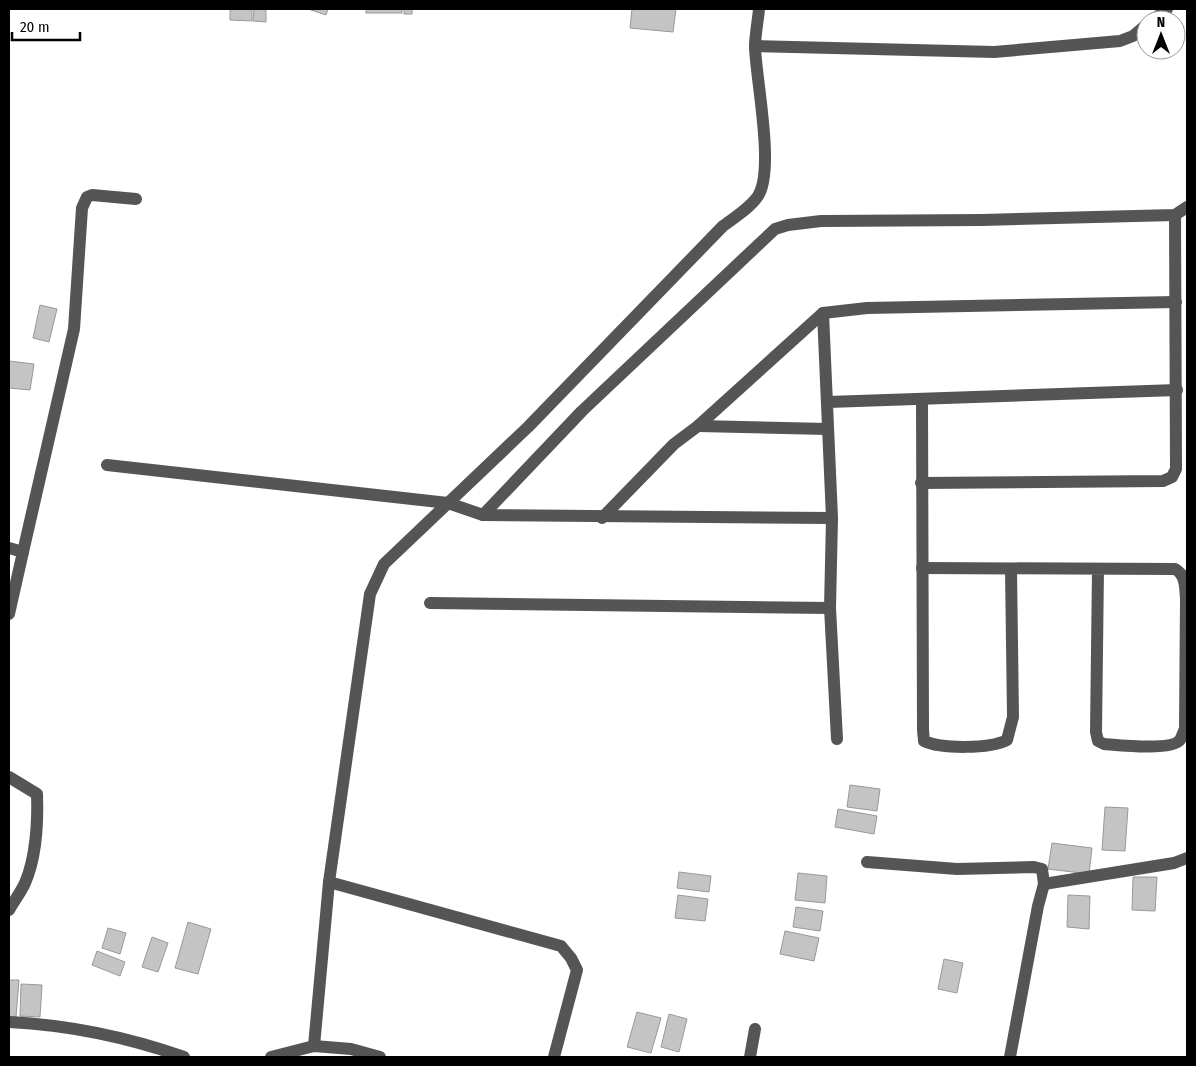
<svg xmlns="http://www.w3.org/2000/svg" width="1196" height="1066" font-family="'Fira Sans Condensed',sans-serif">
<style>
.building{fill:#c4c4c4;stroke:#999}
.lines{fill:none;stroke-linecap:round;stroke-linejoin:round}
.minor{stroke:#555;stroke-width:12}
</style>
<rect width="100%" height="100%" fill="#fff"/>
<g class="building">
<path d="M 230,9 L 252,9 L 252,21 L 230,20 Z"/>
<path d="M 254,9 L 266,9 L 266,22 L 253,21 Z"/>
<path d="M 308,9 L 328,9 L 326,15 Z"/>
<rect x="366" y="9" width="36" height="4"/>
<rect x="404" y="9" width="8" height="5"/>
<path d="M 632,9 L 676,9 L 673,32 L 630,28 Z"/>
<path d="M 40,305 L 57,309 L 49,342 L 33,338 Z"/>
<path d="M 9,361 L 34,364 L 30,390 L 9,388 Z"/>
<path d="M 850,785 L 880,789 L 877,811 L 847,807 Z"/>
<path d="M 1105,807 L 1128,808 L 1125,851 L 1102,850 Z"/>
<path d="M 838,809 L 877,816 L 874,834 L 835,827 Z"/>
<path d="M 1052,843 L 1092,848 L 1089,874 L 1048,869 Z"/>
<path d="M 679,872 L 711,876 L 709,892 L 677,888 Z"/>
<path d="M 798,873 L 827,876 L 825,903 L 795,900 Z"/>
<path d="M 1133,877 L 1157,877 L 1155,911 L 1132,910 Z"/>
<path d="M 678,895 L 708,899 L 705,921 L 675,918 Z"/>
<path d="M 1068,895 L 1090,896 L 1089,929 L 1067,927 Z"/>
<path d="M 796,907 L 823,911 L 820,931 L 793,927 Z"/>
<path d="M 188,922 L 211,929 L 198,974 L 175,968 Z"/>
<path d="M 108,928 L 126,933 L 120,954 L 102,948 Z"/>
<path d="M 785,931 L 819,938 L 814,961 L 780,954 Z"/>
<path d="M 152,937 L 168,943 L 158,972 L 142,967 Z"/>
<path d="M 97,951 L 125,962 L 120,976 L 92,965 Z"/>
<path d="M 944,959 L 963,963 L 957,993 L 938,989 Z"/>
<path d="M 9,980 L 19,980 L 16,1017 L 9,1017 Z"/>
<path d="M 21,984 L 42,985 L 40,1017 L 20,1016 Z"/>
<path d="M 637,1012 L 661,1018 L 651,1053 L 627,1047 Z"/>
<path d="M 669,1014 L 687,1019 L 679,1052 L 661,1047 Z"/>
</g>
<g class="lines">
<g class="minor">
<path d="M 1153,20 L 1167,9"/>
<path d="M 755,46 L 994,52 L 1120,41 L 1133,36 L 1146,25"/>
<path d="M 823,313 L 832,518 L 830,608 L 837,739"/>
<path d="M 922,399 L 923,730 L 924,741 C 941,749 990,749 1007,740 L 1013,717 L 1011,569"/>
<path d="M 828,402 L 1177,390"/>
<path d="M 698,426 L 827,429"/>
<path d="M 107,465 L 448,503 L 483,515 L 832,518"/>
<path d="M 921,483 L 1163,481 L 1172,477 L 1176,469 L 1175,215"/>
<path d="M 483,515 L 582,411 L 775,229 L 788,225 L 821,221 L 982,220 L 1175,215 L 1187,207"/>
<path d="M 602,518 L 674,444 L 698,426 L 823,313 L 867,308 L 1176,302"/>
<path d="M 9,548 L 23,552 L 9,614"/>
<path d="M 23,552 L 74,329 L 82,208 L 87,197 L 92,195 L 136,199"/>
<path d="M 922,568 L 1175,569 C 1186,575 1185,587 1186,599 L 1185,729 C 1183,732 1182,737 1180,740 C 1171,751 1118,745 1104,744 L 1098,741 L 1096,732 L 1098,569"/>
<path d="M 430,603 L 830,608"/>
<path d="M 9,777 L 37,794 C 38,821 36,858 25,883 C 21,892 14,901 9,910"/>
<path d="M 867,862 L 957,869 L 1034,867 L 1042,869 L 1044,884 L 1038,906 L 1010,1057"/>
<path d="M 329,882 L 561,946 L 571,958 L 577,970 L 554,1057"/>
<path d="M 1044,884 L 1174,863 L 1187,858"/>
<path d="M 9,1022 C 69,1025 127,1037 184,1057"/>
<path d="M 314,1046 L 329,882 L 370,594 L 384,564 L 528,427 L 723,226 C 735,217 750,208 758,196 C 775,170 756,80 755,47 C 755,35 758,21 759,9"/>
<path d="M 271,1057 L 314,1046 L 351,1049 L 380,1057"/>
<path d="M 750,1057 L 755,1029"/>
</g>
</g>
<rect width="1196" height="1066" fill="none" stroke="#000000" stroke-width="20"/>
<g transform="translate(1161 35)"><circle r="24" fill="#ffffff" stroke="#999999"/>
<path d="M0-4L9 19L0 12L-9 19Z" fill="#000000"/>
<text y="-8" font-size="14" font-weight="bold" text-anchor="middle" fill="#000000">N</text>
</g>
<path d="M12 32v8h68v-8" fill="none" stroke="#000000" stroke-width="2.5"/>
<text x="20" y="32" font-size="15" fill="#000000" stroke="#ffffff" stroke-width="4" paint-order="stroke">20 m</text>
</svg>
